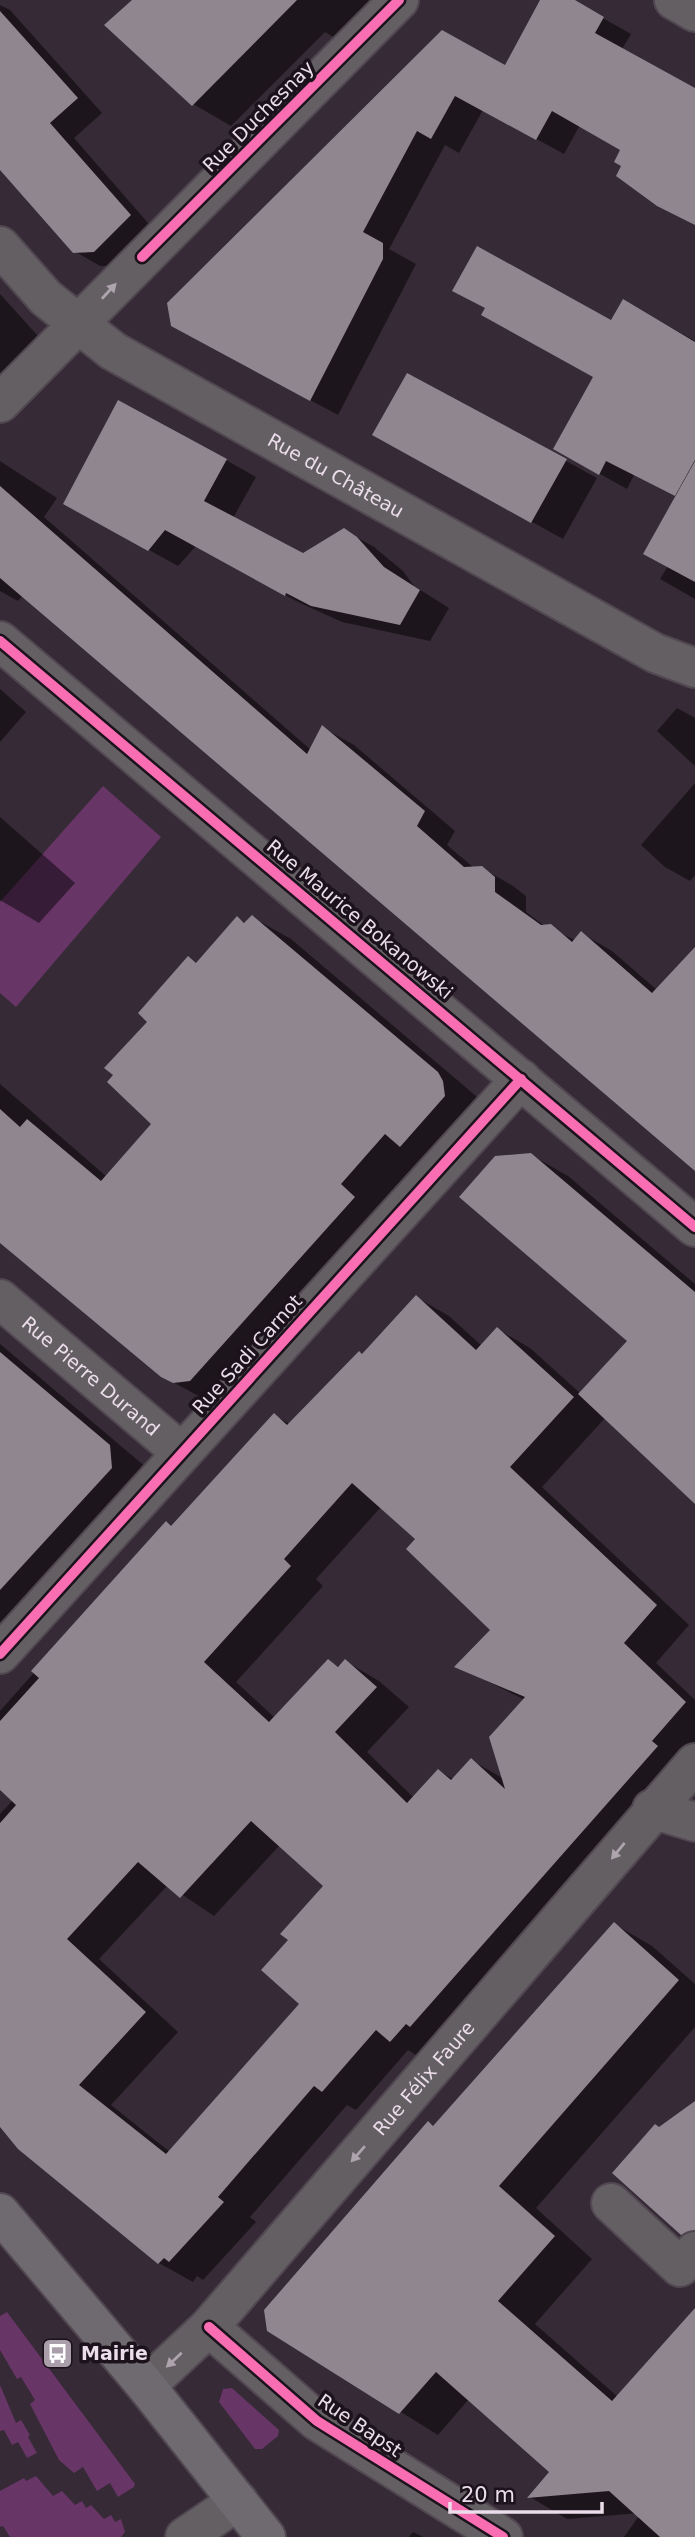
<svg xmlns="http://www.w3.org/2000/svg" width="695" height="2537" font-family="'DejaVu Sans',sans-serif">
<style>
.green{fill:#683567}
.shadow{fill:#0007;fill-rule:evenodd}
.building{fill:#908690;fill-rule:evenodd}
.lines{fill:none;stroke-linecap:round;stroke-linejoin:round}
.minor-casing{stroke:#514751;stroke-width:42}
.secondary-casing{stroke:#514751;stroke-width:42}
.minor{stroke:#635f63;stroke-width:38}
.secondary{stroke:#6f6a6f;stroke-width:38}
.cycleway-casing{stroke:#1c121b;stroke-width:15}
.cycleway{stroke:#f96db3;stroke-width:10}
.oneway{fill:#aea4ad}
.labels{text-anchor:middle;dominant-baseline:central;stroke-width:7;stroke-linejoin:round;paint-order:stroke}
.street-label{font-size:19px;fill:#ebddea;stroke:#1c121b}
.poi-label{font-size:19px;font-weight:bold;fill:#ebddea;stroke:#1c121b;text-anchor:start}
</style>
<rect width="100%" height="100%" fill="#352a35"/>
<g class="green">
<path d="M 103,786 L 161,837 L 16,1007 L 0,993 L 0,902 Z"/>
<path d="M 7,2312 L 135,2484 L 134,2487 L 118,2497 L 110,2483 L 97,2491 L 83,2467 L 74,2473 L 59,2460 L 30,2404 L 35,2400 L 21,2377 L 17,2379 L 0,2350 L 0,2316 Z"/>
<path d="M 0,2385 L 16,2423 L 21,2420 L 30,2435 L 28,2437 L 37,2453 L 27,2458 L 18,2442 L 12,2445 L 4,2430 L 0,2431 Z"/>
<path d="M 232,2388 L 279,2430 L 278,2436 L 262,2449 L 255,2449 L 219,2402 L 223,2389 Z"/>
<path d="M 36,2476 L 53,2496 L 62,2491 L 75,2505 L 82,2501 L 86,2508 L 91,2505 L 104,2519 L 111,2515 L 115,2522 L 121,2519 L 125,2532 L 121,2537 L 10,2537 L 3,2526 L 0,2527 L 0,2491 L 24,2478 L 26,2481 Z"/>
</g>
<g class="shadow">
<path d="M 133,0 L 408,0 L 356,51 L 325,32 L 231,126 L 193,104 Z"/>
<path d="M 542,0 L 571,0 L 631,34 L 622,49 L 695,90 L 695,225 L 658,204 L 623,149 L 580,125 L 564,154 L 483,110 L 459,153 L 445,145 L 389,249 L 416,264 L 338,415 L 200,341 L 442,32 L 505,67 Z"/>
<path d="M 0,5 L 10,10 L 102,113 L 74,138 L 155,231 L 119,266 L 100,266 L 74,251 L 0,168 Z"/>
<path d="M 0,294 L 37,335 L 35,356 L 0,390 Z"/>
<path d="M 624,301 L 695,341 L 695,599 L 660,579 L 668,566 L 677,497 L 634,475 L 627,489 L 582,464 L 595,377 L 611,322 Z"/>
<path d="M 405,452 L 566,461 L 597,478 L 563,539 Z"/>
<path d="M 226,460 L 256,477 L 233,518 L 304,555 L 344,530 L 374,547 L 403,571 L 414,586 L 449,608 L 430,641 L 342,622 L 298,602 L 196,546 L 178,566 L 95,520 Z"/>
<path d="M 0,461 L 57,498 L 44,517 L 311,750 L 323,728 L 354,745 L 455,831 L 447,845 L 474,868 L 482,868 L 513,886 L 526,896 L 526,912 L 546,927 L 575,940 L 581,933 L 612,951 L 657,990 L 695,952 L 695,1168 L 23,595 L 18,601 L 0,591 Z"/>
<path d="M 0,689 L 26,712 L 0,742 Z"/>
<path d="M 677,708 L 695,718 L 695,766 L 657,731 Z"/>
<path d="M 695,783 L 695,875 L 690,881 L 665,867 L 641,845 Z"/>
<path d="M 0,817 L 75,883 L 39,923 L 0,900 Z"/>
<path d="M 252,917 L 291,939 L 476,1096 L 481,1105 L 440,1167 L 422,1157 L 378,1207 L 392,1220 L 213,1404 L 162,1376 L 0,1238 L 0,1084 L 107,1177 L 154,1124 L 149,1022 L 189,958 L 198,964 L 237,918 L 246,923 Z"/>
<path d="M 531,1155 L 568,1176 L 695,1284 L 695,1502 L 605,1418 L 542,1487 L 689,1625 L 656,1663 L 695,1700 L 695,1748 L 424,2060 L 408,2050 L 356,2110 L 347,2105 L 250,2217 L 256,2222 L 203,2280 L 197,2276 L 193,2282 L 159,2263 L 18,2147 L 0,2125 L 0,1814 L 13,1800 L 0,1788 L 0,1711 L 166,1524 L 172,1527 L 275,1416 L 290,1424 L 363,1355 L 416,1297 L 449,1316 L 482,1346 L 497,1329 L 530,1348 L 581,1394 L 630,1341 ZM 381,1507 L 417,1539 L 493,1630 L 457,1666 L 525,1700 L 504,1779 L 471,1760 L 453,1779 L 439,1771 L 414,1798 L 367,1752 L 409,1707 L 379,1681 L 345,1661 L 340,1667 L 328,1661 L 275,1718 L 236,1682 L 323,1586 L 316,1579 ZM 280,1845 L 326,1886 L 290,1940 L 301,2004 L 170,2152 L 111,2105 L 178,2032 L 99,1959 L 168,1885 L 214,1916 Z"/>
<path d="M 0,1344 L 147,1468 L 0,1654 Z"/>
<path d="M 614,1924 L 652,1946 L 695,1984 L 695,2027 L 536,2208 L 592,2259 L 535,2324 L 618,2397 L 695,2314 L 695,2537 L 624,2537 L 641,2513 L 567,2519 L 530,2497 L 551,2472 L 469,2399 L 438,2435 L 269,2330 L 435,2127 Z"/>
<path d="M 413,2532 L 423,2537 L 409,2537 Z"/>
</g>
<g class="building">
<path d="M 132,0 L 297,0 L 192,106 L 104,25 Z"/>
<path d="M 540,0 L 575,0 L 604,17 L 595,33 L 695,88 L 695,225 L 657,206 L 616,176 L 621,166 L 614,162 L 620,150 L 552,111 L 536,140 L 455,96 L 431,139 L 417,131 L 363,232 L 383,243 L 383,259 L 310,401 L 171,326 L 167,303 L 442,30 L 505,65 Z"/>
<path d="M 0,11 L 78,98 L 50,123 L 131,215 L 94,252 L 73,253 L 0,170 Z"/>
<path d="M 477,246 L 611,320 L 623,299 L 695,342 L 695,460 L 675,496 L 606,461 L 599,475 L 553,449 L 593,377 L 481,315 L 485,308 L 452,291 Z"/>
<path d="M 407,373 L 567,459 L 531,523 L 372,435 Z"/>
<path d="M 118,400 L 227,459 L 204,501 L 303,553 L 344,528 L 357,537 L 384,567 L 420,590 L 400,625 L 311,606 L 286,593 L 285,596 L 165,530 L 148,551 L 63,504 Z"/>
<path d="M 695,461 L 695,582 L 643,554 Z"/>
<path d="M 0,486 L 307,754 L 322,725 L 425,811 L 417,826 L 464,867 L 482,866 L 495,877 L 495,892 L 541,925 L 551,924 L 572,942 L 581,931 L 652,993 L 695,947 L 695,1171 L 0,578 Z"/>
<path d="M 252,915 L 438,1072 L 443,1081 L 445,1096 L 400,1147 L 385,1134 L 341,1184 L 355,1197 L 190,1381 L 173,1383 L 161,1377 L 0,1243 L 0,1109 L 20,1127 L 27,1119 L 101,1181 L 151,1124 L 107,1082 L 113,1075 L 104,1068 L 147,1022 L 138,1013 L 188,956 L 196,963 L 237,916 L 244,923 Z"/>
<path d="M 531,1153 L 695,1292 L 695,1504 L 578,1394 L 627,1341 L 459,1197 L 495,1156 Z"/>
<path d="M 416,1295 L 476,1350 L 497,1327 L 574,1397 L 510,1467 L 657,1605 L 624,1643 L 686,1702 L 652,1741 L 658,1746 L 410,2027 L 406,2024 L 390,2042 L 376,2030 L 322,2092 L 314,2086 L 218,2197 L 224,2202 L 169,2262 L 164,2258 L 158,2264 L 18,2149 L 0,2127 L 0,1823 L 16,1805 L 0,1790 L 0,1721 L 39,1678 L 31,1671 L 166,1521 L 171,1526 L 274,1413 L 287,1425 L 359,1351 L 362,1354 ZM 352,1483 L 415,1539 L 406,1549 L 490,1630 L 454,1667 L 525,1697 L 489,1737 L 505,1789 L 471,1758 L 451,1780 L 438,1769 L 407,1803 L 335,1732 L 377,1687 L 345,1659 L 338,1667 L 328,1659 L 269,1722 L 204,1662 L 291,1566 L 284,1559 ZM 251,1821 L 323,1886 L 280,1934 L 288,1940 L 261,1970 L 299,2004 L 166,2154 L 79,2085 L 146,2012 L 67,1939 L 138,1862 L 180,1898 Z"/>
<path d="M 0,1352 L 110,1445 L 112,1468 L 0,1590 Z"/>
<path d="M 614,1922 L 679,1980 L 499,2186 L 555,2236 L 498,2301 L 612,2401 L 695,2308 L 695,2537 L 660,2537 L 609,2491 L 527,2498 L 549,2472 L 436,2372 L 399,2414 L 267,2331 L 264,2310 L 428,2121 L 433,2126 Z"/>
<path d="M 695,2101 L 695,2230 L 681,2235 L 612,2173 L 655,2124 L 659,2127 Z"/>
</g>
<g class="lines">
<defs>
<g id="minor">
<path d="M 674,0 L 695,12"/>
<path id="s1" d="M 0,246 L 46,298 L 113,351 L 655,653 L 695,668"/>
<path d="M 0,403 L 399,0"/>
<path d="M 0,641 L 695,1227"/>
<path id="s2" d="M 0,1299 L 181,1452"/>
<path d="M 0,1654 L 521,1079"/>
<path d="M 652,1809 L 695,1822"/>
<path d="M 611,2203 L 680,2267 L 695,2251"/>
<path d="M 209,2327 L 317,2421 L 503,2537"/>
<path id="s3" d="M 146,2386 L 209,2327 L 695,1763"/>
<path d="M 185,2537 L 238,2501"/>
</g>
<path id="secondary" d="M 0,2213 L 146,2386 L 266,2537"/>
</defs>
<use href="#minor" class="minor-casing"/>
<use href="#secondary" class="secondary-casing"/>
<use href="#minor" class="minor"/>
<use href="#secondary" class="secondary"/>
<defs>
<g id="cycleway">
<path d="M 142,257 L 399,0"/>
<path d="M 0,641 L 695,1227"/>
<path d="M 0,1654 L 521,1079"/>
<path d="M 209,2327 L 317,2421 L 503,2537"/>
</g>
</defs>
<use href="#cycleway" class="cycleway-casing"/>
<use href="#cycleway" class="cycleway"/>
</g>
<defs><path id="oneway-solid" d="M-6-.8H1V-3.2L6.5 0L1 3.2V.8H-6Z" transform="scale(1.75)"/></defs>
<g class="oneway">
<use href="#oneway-solid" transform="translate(109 291) rotate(-47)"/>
<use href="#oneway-solid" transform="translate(618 1851) rotate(129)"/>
<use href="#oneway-solid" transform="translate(358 2154) rotate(131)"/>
<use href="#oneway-solid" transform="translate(174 2360) rotate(137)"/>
</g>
<defs>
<symbol id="bus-square" viewBox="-11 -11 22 22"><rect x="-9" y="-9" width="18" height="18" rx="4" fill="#ab9eab" stroke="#1c121b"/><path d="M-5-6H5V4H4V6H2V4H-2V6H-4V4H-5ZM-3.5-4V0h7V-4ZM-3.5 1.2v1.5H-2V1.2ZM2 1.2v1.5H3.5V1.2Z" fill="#fff"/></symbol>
</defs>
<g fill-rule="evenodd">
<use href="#bus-square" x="40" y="2336" width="35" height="35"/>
</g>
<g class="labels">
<g class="street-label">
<text transform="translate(258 116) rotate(-45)">Rue Duchesnay</text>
<text stroke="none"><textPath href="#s1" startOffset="410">Rue du Château</textPath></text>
<text transform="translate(360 919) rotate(40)">Rue Maurice Bokanowski</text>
<text transform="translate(247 1354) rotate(-48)">Rue Sadi Carnot</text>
<text stroke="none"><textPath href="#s2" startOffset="119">Rue Pierre Durand</textPath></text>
<text stroke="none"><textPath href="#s3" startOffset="415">Rue Félix Faure</textPath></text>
<text transform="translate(360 2425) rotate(34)">Rue Bapst</text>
</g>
<g class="poi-label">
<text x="81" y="2353">Mairie</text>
</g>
</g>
<path d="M450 2502v10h152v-10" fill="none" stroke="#ebddea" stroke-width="3.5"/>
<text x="461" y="2502" font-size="21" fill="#ebddea" stroke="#1c121b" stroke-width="5" paint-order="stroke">20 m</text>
</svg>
